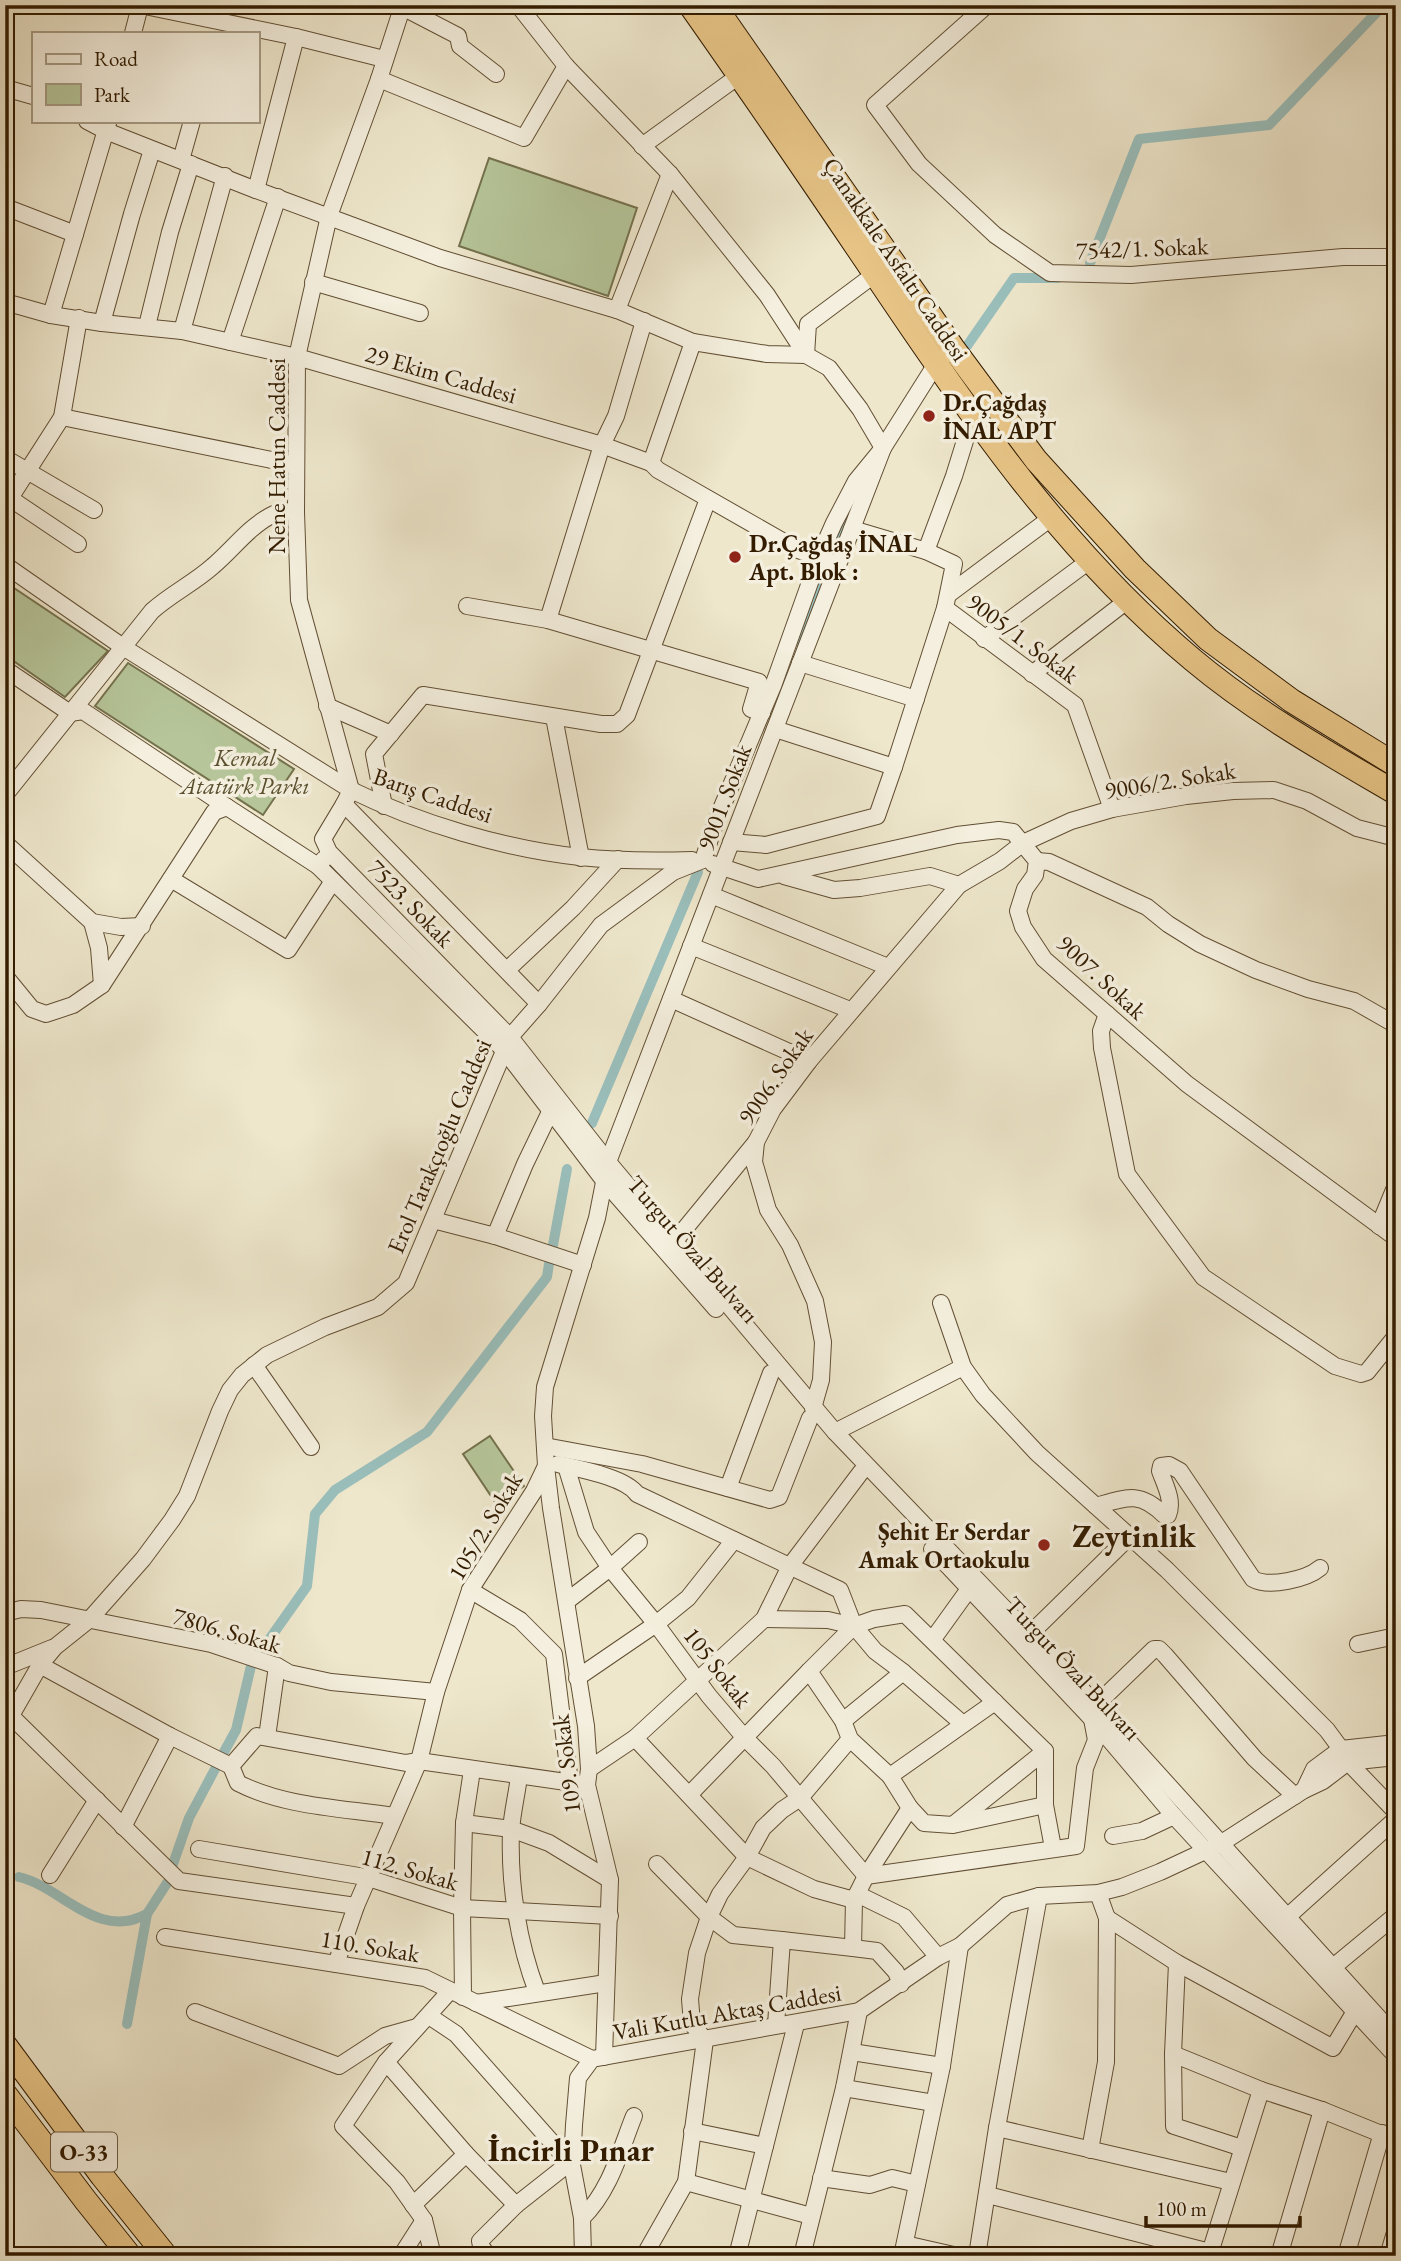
<svg xmlns="http://www.w3.org/2000/svg" width="1401" height="2261" font-family="'EB Garamond',serif">
<style>
.green{fill:#b6c69a;stroke:#74714d;stroke-width:2}
.lines{fill:none;stroke-linecap:round;stroke-linejoin:round}
.canal{stroke:#9abfbc;stroke-width:10}
.minor-casing{stroke:#624f33;stroke-width:18}
.highway-casing{stroke:#331c00;stroke-width:25}
.minor{stroke:#f4efde;stroke-width:16}
.highway{stroke:#e7c486;stroke-width:23}
.poi-dot{fill:#8f2418;stroke:#f4efde;stroke-width:2.5}
.labels{text-anchor:middle;dominant-baseline:central;stroke-width:7;stroke-linejoin:round;paint-order:stroke}
.shield{fill:#f4efde;stroke:#6d5b43;stroke-width:2}
.shield-label{font-size:23px;font-weight:bold;fill:#331c00}
.street-label{font-size:24px;fill:#331c00;stroke:#f4efde}
.poi-label{font-size:24px;font-weight:bold;fill:#331c00;stroke:#f4efde;text-anchor:start}
.park-label{font-size:24px;font-style:italic;fill:#5a4f2e;stroke:#f4efde}
.district-label{font-size:32px;font-weight:bold;fill:#331c00;stroke:#f4efde}
</style>
<rect width="100%" height="100%" fill="#eee7cc"/>
<filter id="stains"><feTurbulence type="fractalNoise" baseFrequency=".00286" numOctaves="4"/><feColorMatrix values="0 0 0 0 .2 0 0 0 0 .09 0 0 0 0 .02 0 0 0 .5 -.17"/></filter>
<radialGradient id="worn" r=".72"><stop offset=".6" stop-color="#630" stop-opacity="0"/><stop offset="1" stop-color="#630" stop-opacity=".3"/></radialGradient>
<g class="green">
<path d="M 489,158 L 637,208 L 608,296 L 459,246 Z"/>
<path d="M 5,582 L 108,651 L 65,697 L 5,655 Z"/>
<path d="M 128,663 L 294,769 L 263,815 L 95,706 Z"/>
<path d="M 490,1436 L 524,1486 L 497,1505 L 463,1454 Z"/>
</g>
<g class="lines">
<g class="canal">
<path d="M 1090,263 L 1139,139 L 1269,125 L 1377,12 L 1376,5"/>
<path d="M 967,346 L 1014,278 L 1058,278"/>
<path d="M 834,551 L 847,521"/>
<path d="M 797,640 L 827,568"/>
<path d="M 592,1123 L 698,872"/>
<path d="M 553,1245 L 567,1169"/>
<path d="M 261,1651 L 307,1586 L 315,1514 L 335,1490 L 427,1432 L 547,1277 L 549,1264"/>
<path d="M 224,1752 L 236,1730 L 251,1666"/>
<path d="M 173,1864 L 189,1818 L 215,1769"/>
<path d="M 19,1877 C 62,1887 97,1941 147,1914"/>
<path d="M 127,2024 L 147,1914 L 167,1883"/>
</g>
<defs>
<g id="minor">
<path d="M 140,5 L 296,37 L 384,59"/>
<path d="M 518,5 L 566,66 L 670,174 L 767,295 L 806,355"/>
<path d="M 987,5 L 875,105 L 919,164 L 995,235 L 1050,273 L 1131,275 L 1343,257 L 1396,257"/>
<path d="M 402,7 L 458,36 L 460,46 L 496,74"/>
<path d="M 133,33 L 140,6 L 138,5"/>
<path d="M 379,79 L 524,138 L 566,66"/>
<path d="M 5,88 L 33,96"/>
<path d="M 87,121 L 106,131 L 256,190 L 440,258 L 617,310 L 693,342 L 767,354 L 806,355 L 829,368 L 860,409 L 883,448 L 608,1162 L 597,1218 L 545,1387 L 543,1416 L 546,1466 L 534,1491 L 470,1590 L 436,1692 L 419,1761 L 356,1906 L 336,1964"/>
<path d="M 642,146 L 740,75"/>
<path d="M 181,160 L 192,121"/>
<path d="M 256,190 L 296,37"/>
<path d="M 5,207 L 75,234"/>
<path d="M 313,282 L 420,313"/>
<path d="M 5,302 L 51,315 L 102,323 L 182,331 L 297,357 L 602,445 L 651,463 L 658,470 L 798,550 L 827,560"/>
<path d="M 617,310 L 670,174"/>
<path d="M 51,315 L 108,123"/>
<path d="M 102,323 L 132,214 L 152,150"/>
<path d="M 147,326 L 170,232 L 191,164"/>
<path d="M 182,331 L 225,176"/>
<path d="M 230,342 L 278,197"/>
<path d="M 806,355 L 808,324 L 875,274"/>
<path d="M 62,417 L 296,465"/>
<path d="M 5,458 L 94,510"/>
<path d="M 651,463 L 693,342"/>
<path d="M 5,495 L 78,544"/>
<path d="M 5,506 L 62,417 L 79,318"/>
<path d="M 926,551 L 954,476 L 973,415"/>
<path d="M 5,565 L 123,647 L 351,790 C 418,823 505,849 580,857 C 616,861 655,861 692,860"/>
<path d="M 949,594 L 1051,518"/>
<path d="M 467,606 L 548,620 L 759,682 L 751,709 L 762,713"/>
<path d="M 945,608 L 1075,705 L 1112,809"/>
<path d="M 548,620 L 602,445 L 616,416 L 644,321"/>
<path d="M 984,639 L 1089,561"/>
<path d="M 800,663 L 916,699"/>
<path d="M 5,669 L 70,713 L 83,711 L 227,807"/>
<path d="M 1032,674 L 1128,600"/>
<path d="M 327,706 L 391,734"/>
<path d="M 554,717 L 581,858"/>
<path d="M 775,729 L 894,767"/>
<path d="M 351,790 L 344,804 L 323,839 L 329,852 L 510,1037 L 608,1162 L 835,1432 L 1075,1682 L 1396,2037"/>
<path d="M 351,790 L 299,600 L 296,512 L 297,357 L 329,216 L 379,79 L 403,5"/>
<path d="M 5,795 L 152,611 C 171,594 194,583 213,566 C 232,550 248,528 270,516 C 278,511 287,511 296,512"/>
<path d="M 344,804 L 539,1004"/>
<path d="M 384,806 L 374,754 L 423,695 L 601,724 L 617,724 L 627,715 L 708,499"/>
<path d="M 731,842 L 766,845 L 877,816 L 894,767 L 945,608 L 954,564 L 926,551 L 852,529"/>
<path d="M 5,843 L 92,922 L 121,927 L 142,926"/>
<path d="M 1037,861 L 1049,862 L 1147,907 L 1168,924 L 1200,944 L 1256,970 L 1308,989 L 1354,1001 L 1396,1025"/>
<path d="M 713,864 L 758,879 L 957,835 L 999,830 L 1013,832 L 1037,861 L 1035,875 L 1025,889 L 1018,911 L 1023,927 L 1044,959 L 1187,1084 L 1396,1238"/>
<path d="M 318,866 L 505,1051 L 605,1182 L 716,1309"/>
<path d="M 784,876 L 834,890 L 860,888 L 930,876 L 959,885"/>
<path d="M 171,879 L 288,950 L 333,881"/>
<path d="M 711,895 L 888,967"/>
<path d="M 92,922 L 99,948 L 102,985"/>
<path d="M 691,946 L 850,1010"/>
<path d="M 507,970 L 573,908 L 618,859"/>
<path d="M 5,976 L 32,1009 L 46,1014 L 73,1005 L 102,985 L 214,812 L 227,807 L 318,866 L 324,859"/>
<path d="M 671,999 L 809,1061"/>
<path d="M 1107,1014 L 1101,1031 L 1102,1048 L 1127,1174 L 1203,1277 L 1335,1366 L 1361,1374 L 1367,1372 L 1396,1336"/>
<path d="M 433,1220 L 495,1236 L 583,1265"/>
<path d="M 1379,1226 L 1396,1185"/>
<path d="M 495,1236 L 525,1164 L 551,1110"/>
<path d="M 674,1242 L 756,1142"/>
<path d="M 941,1303 L 963,1367 L 983,1395 L 1037,1453 L 1167,1570 L 1327,1730 L 1341,1749"/>
<path d="M 254,1365 L 311,1447"/>
<path d="M 813,1408 L 821,1380 L 823,1342 L 815,1301 L 790,1245 L 768,1210 L 754,1162 L 756,1142 L 773,1109 L 809,1061 L 959,885 L 1000,861 L 1023,843 L 1071,821 L 1112,809 L 1186,796 L 1233,791 L 1274,790 L 1307,801 L 1357,828 L 1396,838"/>
<path d="M 835,1432 L 963,1367"/>
<path d="M 545,1446 L 642,1464 L 770,1500 L 779,1497 L 810,1418"/>
<path d="M 558,1464 C 579,1469 625,1477 637,1494 L 840,1590 L 854,1626"/>
<path d="M 546,1466 L 551,1508 L 586,1726 L 589,1769 L 587,1785 L 610,1880 L 604,2057"/>
<path d="M 566,1466 L 586,1532 L 610,1568 L 656,1624 L 709,1696 L 744,1737 L 773,1766 L 866,1876"/>
<path d="M 728,1488 L 771,1373"/>
<path d="M 1096,1506 C 1127,1497 1140,1491 1164,1515 L 1168,1515 C 1174,1501 1165,1485 1160,1471 L 1161,1466 L 1169,1465 L 1180,1471 L 1253,1579 C 1269,1588 1307,1579 1320,1568"/>
<path d="M 932,1549 L 1092,1719 L 1174,1816 L 1396,2056"/>
<path d="M 470,1590 L 520,1620 L 554,1654 L 570,1783"/>
<path d="M 567,1601 L 610,1568 L 639,1542"/>
<path d="M 5,1613 L 21,1609 L 41,1610 L 211,1644 L 277,1666 L 289,1673 L 331,1682 L 436,1692"/>
<path d="M 764,1619 L 828,1620 L 854,1626 L 875,1651 L 903,1672 L 963,1724"/>
<path d="M 1030,1634 L 1130,1536"/>
<path d="M 933,1639 L 969,1589 L 973,1579"/>
<path d="M 1358,1644 L 1396,1636"/>
<path d="M 40,1665 L 170,1736 L 231,1766"/>
<path d="M 5,1667 L 52,1648"/>
<path d="M 577,1678 L 656,1624 L 688,1598 L 734,1540"/>
<path d="M 12,1717 L 179,1881 L 356,1906"/>
<path d="M 843,1721 L 903,1672"/>
<path d="M 5,1726 L 40,1665 L 55,1647 L 90,1619 L 143,1559 L 172,1520 L 187,1496 L 220,1411 L 230,1390 L 242,1375 L 267,1355 L 325,1327 L 378,1307 L 406,1283 L 510,1037 L 539,1004 L 601,925 L 673,872 L 703,860 L 716,821 L 773,686 L 819,557 L 834,523 L 856,481 L 883,448 L 936,364 L 942,358"/>
<path d="M 267,1737 L 277,1666"/>
<path d="M 635,1738 L 764,1619 L 790,1566 L 861,1472"/>
<path d="M 1348,1762 L 1396,1812"/>
<path d="M 231,1766 L 257,1736 L 406,1763 L 419,1761 L 587,1785"/>
<path d="M 231,1766 L 238,1783 C 285,1807 342,1808 394,1816"/>
<path d="M 589,1769 L 635,1738 L 747,1857 L 814,1889 L 854,1900 L 857,1894 L 904,1917 L 938,1957"/>
<path d="M 519,1776 C 517,1794 512,1813 511,1831 C 509,1885 518,1942 537,1992"/>
<path d="M 890,1776 L 995,1702"/>
<path d="M 1304,1790 L 1314,1769 L 1341,1749 L 1396,1743"/>
<path d="M 689,1795 L 809,1671"/>
<path d="M 910,1808 L 924,1823 L 953,1825 L 1045,1805"/>
<path d="M 464,1823 L 511,1829 L 549,1843 L 610,1880"/>
<path d="M 954,1824 L 1045,1751"/>
<path d="M 123,1827 L 170,1736"/>
<path d="M 1113,1836 L 1142,1831 L 1174,1816"/>
<path d="M 199,1849 L 365,1877 L 462,1908 L 610,1916"/>
<path d="M 657,1864 L 709,1917 L 733,1935 L 782,1940"/>
<path d="M 50,1875 L 97,1800"/>
<path d="M 866,1876 L 1076,1846 L 1085,1768 L 1096,1740 L 1092,1719 L 1096,1705 L 1154,1649 L 1159,1649 L 1165,1655 L 1255,1759 L 1295,1796"/>
<path d="M 857,1894 L 866,1876 L 910,1808 L 890,1776 L 850,1739 L 843,1721 L 809,1671 L 854,1626 L 874,1619 L 905,1614 L 1045,1751 L 1045,1805 L 1053,1848"/>
<path d="M 1107,1918 L 1177,1963 L 1333,2048 L 1354,2013"/>
<path d="M 1286,1918 L 1396,1819"/>
<path d="M 165,1937 L 425,1978 L 592,2059"/>
<path d="M 853,1948 L 877,1951 L 896,1972 L 901,1984"/>
<path d="M 1177,1963 L 1173,2054 L 1261,2090 L 1322,2110 L 1396,2140"/>
<path d="M 1332,1968 L 1396,1915"/>
<path d="M 463,1997 L 462,1908 L 464,1823 L 472,1770"/>
<path d="M 476,2003 L 606,1983"/>
<path d="M 195,2012 L 339,2066 L 385,2036 L 417,2027"/>
<path d="M 429,2016 L 456,2034 L 572,2165 L 563,2168 L 516,2205 L 480,2241 L 481,2246 L 488,2256"/>
<path d="M 776,2025 L 782,1940 L 853,1948 L 854,1900"/>
<path d="M 852,2052 L 942,2066"/>
<path d="M 1173,2054 L 1174,2126 L 1242,2148"/>
<path d="M 386,2062 L 466,2154 L 516,2205"/>
<path d="M 844,2088 L 934,2103"/>
<path d="M 997,2128 L 1231,2182"/>
<path d="M 692,2131 L 765,2146"/>
<path d="M 1090,2150 L 1106,2062 L 1107,1918 L 1098,1893"/>
<path d="M 821,2178 L 870,2185 L 892,2178 L 917,2184"/>
<path d="M 686,2182 L 811,2216"/>
<path d="M 988,2195 L 1210,2252"/>
<path d="M 413,2205 L 466,2154"/>
<path d="M 582,2218 C 610,2191 620,2151 634,2116"/>
<path d="M 905,2244 L 958,2256"/>
<path d="M 401,2256 L 424,2220"/>
<path d="M 433,2256 L 424,2220 L 397,2182 L 343,2126 L 386,2062 L 450,1991"/>
<path d="M 583,2256 L 582,2218 L 572,2165 L 574,2125 L 578,2078 L 592,2059 L 859,2011 L 938,1957 L 960,1946 L 1007,1905 L 1039,1896 L 1098,1893 L 1122,1887 L 1160,1872 L 1220,1844 L 1304,1790 L 1323,1781 L 1348,1762 L 1396,1757"/>
<path d="M 644,2256 L 686,2182 L 705,2040 L 692,2024 L 690,1999 L 697,1953 L 709,1917 L 720,1894 L 747,1857 L 763,1828 L 782,1810 L 800,1798 L 850,1739"/>
<path d="M 737,2256 L 796,2024"/>
<path d="M 802,2256 L 844,2088 L 859,2011"/>
<path d="M 902,2256 L 942,2066 L 960,1946"/>
<path d="M 977,2256 L 997,2128 L 1039,1896"/>
<path d="M 1209,2256 L 1261,2090"/>
<path d="M 1279,2256 L 1322,2110"/>
<path d="M 1346,2256 L 1382,2133"/>
<path d="M 1388,2256 L 1396,2229"/>
</g>
<g id="highway">
<path d="M 690,5 C 754,96 817,188 879,280 C 971,417 1066,554 1193,660 C 1255,712 1326,752 1396,793"/>
<path d="M 714,5 L 953,348 L 1036,460 L 1135,569 L 1208,639 L 1292,701 L 1396,765"/>
<path d="M 5,2045 L 102,2176 L 166,2256"/>
<path d="M 5,2094 L 86,2201 L 130,2256"/>
</g>
</defs>
<use href="#minor" class="minor-casing"/>
<use href="#highway" class="highway-casing"/>
<use href="#minor" class="minor"/>
<use href="#highway" class="highway"/>
</g>
<g class="poi-dot">
<circle cx="929" cy="416" r="7"/>
<circle cx="735" cy="557" r="7"/>
<circle cx="1044" cy="1545" r="7"/>
</g>
<g class="labels">
<rect class="shield" x="51" y="2132.5" width="66" height="39" rx="5"/>
<g class="shield-label">
<text x="84" y="2152">O-33</text>
</g>
<g class="street-label">
<text transform="translate(1142 248) rotate(-2)">7542/1. Sokak</text>
<text transform="translate(896 259) rotate(56)">Çanakkale Asfaltı Caddesi</text>
<text transform="translate(441 374) rotate(16)">29 Ekim Caddesi</text>
<text transform="translate(276 456) rotate(-90)">Nene Hatun Caddesi</text>
<text transform="translate(1023 638) rotate(37)">9005/1. Sokak</text>
<text transform="translate(1170 780) rotate(-9)">9006/2. Sokak</text>
<text transform="translate(433 795) rotate(19)">Barış Caddesi</text>
<text transform="translate(724 797) rotate(-69)">9001. Sokak</text>
<text transform="translate(411 903) rotate(46)">7523. Sokak</text>
<text transform="translate(1102 977) rotate(43)">9007. Sokak</text>
<text transform="translate(775 1076) rotate(-55)">9006. Sokak</text>
<text transform="translate(439 1146) rotate(-67)">Erol Tarakçıoğlu Caddesi</text>
<text transform="translate(693 1249) rotate(49)">Turgut Özal Bulvarı</text>
<text transform="translate(485 1526) rotate(-59)">105/2. Sokak</text>
<text transform="translate(227 1630) rotate(16)">7806. Sokak</text>
<text transform="translate(718 1667) rotate(52)">105 Sokak</text>
<text transform="translate(1073 1668) rotate(47)">Turgut Özal Bulvarı</text>
<text transform="translate(566 1764) rotate(-97)">109. Sokak</text>
<text transform="translate(410 1869) rotate(16)">112. Sokak</text>
<text transform="translate(370 1946) rotate(9)">110. Sokak</text>
<text transform="translate(727 2012) rotate(-10)">Vali Kutlu Aktaş Caddesi</text>
</g>
<g class="poi-label">
<text x="943" y="402">Dr.Çağdaş<tspan x="943" dy="28">İNAL APT</tspan></text>
<text x="749" y="543">Dr.Çağdaş İNAL<tspan x="749" dy="28">Apt. Blok :</tspan></text>
<text x="1030" y="1531" text-anchor="end">Şehit Er Serdar<tspan x="1030" dy="28">Amak Ortaokulu</tspan></text>
</g>
<g class="park-label">
<text x="245" y="757">Kemal<tspan x="245" dy="28">Atatürk Parkı</tspan></text>
</g>
<g class="district-label">
<text x="1134" y="1536">Zeytinlik</text>
<text x="571" y="2150">İncirli Pınar</text>
</g>
</g>
<rect width="1401" height="2261" fill="none" stroke="#eee7cc" stroke-width="28"/>
<rect x="7" y="7" width="1387" height="2247" fill="none" stroke="#331c00" stroke-width="3.5"/>
<rect x="14" y="14" width="1373" height="2233" fill="none" stroke="#331c00" stroke-width="2"/>
<rect x="32" y="32" width="228" height="91" fill="#f4efde" stroke="#a79b85" stroke-width="2"/>
<rect x="46" y="54" width="35" height="10" fill="#f4efde" stroke="#a79b85" stroke-width="2"/>
<text x="94" y="66" font-size="21" fill="#331c00">Road</text>
<rect x="46" y="84" width="35" height="21" fill="#b6c69a" stroke="#a79b85" stroke-width="2"/>
<text x="94" y="102" font-size="21" fill="#331c00">Park</text>
<path d="M1146 2216v10h154v-10" fill="none" stroke="#331c00" stroke-width="3.5"/>
<text x="1156" y="2216" font-size="21" fill="#331c00" stroke="#f4efde" stroke-width="5" paint-order="stroke">100 m</text>
<rect width="100%" height="100%" filter="url(#stains)"/>
<rect width="100%" height="100%" fill="url(#worn)"/>
</svg>
